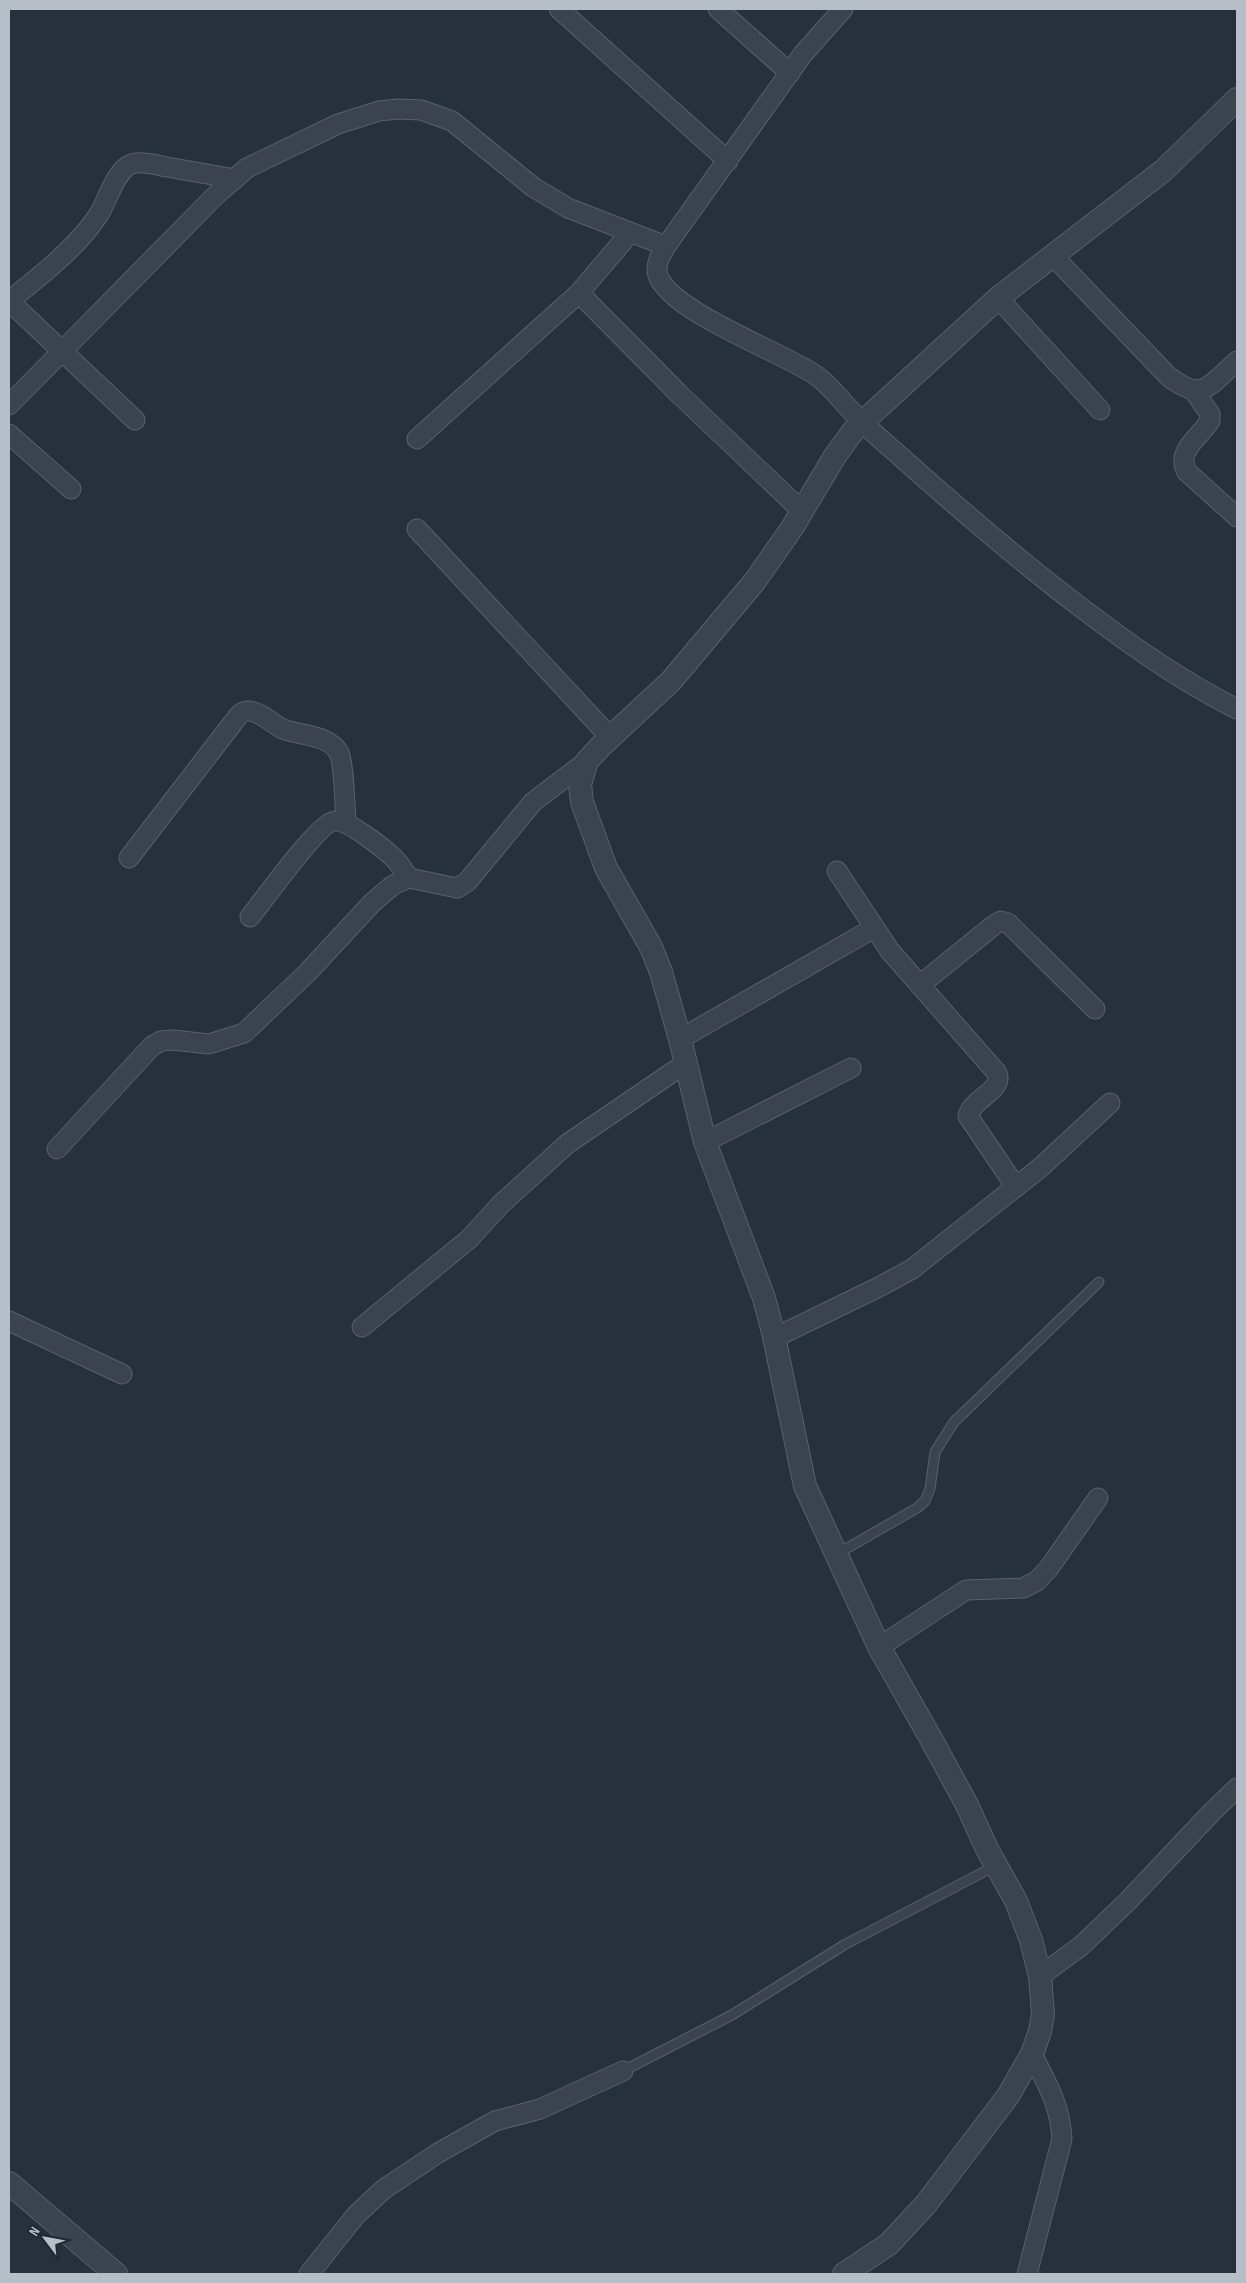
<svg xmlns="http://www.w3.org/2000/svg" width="1246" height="2283" font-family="'Sofia Sans Condensed',sans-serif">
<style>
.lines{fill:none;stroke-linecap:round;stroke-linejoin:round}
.service-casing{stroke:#58616b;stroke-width:11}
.minor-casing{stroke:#58616b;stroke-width:21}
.tertiary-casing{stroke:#58616b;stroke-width:24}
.service{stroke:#3a434e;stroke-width:9}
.minor{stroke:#3a434e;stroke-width:19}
.tertiary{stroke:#3a434e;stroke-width:22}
</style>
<rect width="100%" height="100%" fill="#26313d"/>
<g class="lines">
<defs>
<g id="service">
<path d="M 837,1554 L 917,1508 L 925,1501 L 930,1489 L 935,1452 L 954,1422 L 1099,1282"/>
<path d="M 623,2071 L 732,2015 L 844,1945 L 995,1866"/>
</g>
<g id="minor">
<path d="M 559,9 L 728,161"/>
<path d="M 718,9 L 790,73"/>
<path d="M 843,9 L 803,54 L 666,246 C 662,253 656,262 657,271 C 661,309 785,353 817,376 C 834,389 846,407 862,422 C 875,435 889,446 902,458 C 958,508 1015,557 1075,603 C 1126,642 1179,680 1237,709"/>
<path d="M 1053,256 L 1169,377 C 1204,403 1209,385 1237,361"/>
<path d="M 579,293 L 630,233"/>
<path d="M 998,298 L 1100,410"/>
<path d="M 9,301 C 39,277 78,247 99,214 C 108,200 117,164 136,163 C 146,162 157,165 167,167 C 189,171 212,175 235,179"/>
<path d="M 9,301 L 135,420"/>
<path d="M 1194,391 L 1210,414 L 1210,421 C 1200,437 1175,451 1187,472 L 1237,517"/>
<path d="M 9,405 L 217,194 L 247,168 L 338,124 L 379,111 L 398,109 L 421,110 L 452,121 L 533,187 L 568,208 L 666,246"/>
<path d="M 9,434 L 71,489"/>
<path d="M 417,439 L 579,293 L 680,395 L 802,511"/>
<path d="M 417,529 L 610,737"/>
<path d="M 129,858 L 232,724 C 237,718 241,710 249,711 C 262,712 272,724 283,729 C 300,736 329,734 339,753 C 344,763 345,809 346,823"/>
<path d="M 837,871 L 890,951 L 997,1073 C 1004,1091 972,1098 968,1116 L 1016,1187"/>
<path d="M 250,917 C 263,901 319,822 335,821 C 348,820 383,848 393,857 C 399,863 404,871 409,878"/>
<path d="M 920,985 L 994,925 L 1001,921 L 1008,923 L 1095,1009"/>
<path d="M 680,1039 L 874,928"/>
<path d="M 705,1142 L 851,1068"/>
<path d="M 57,1149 L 152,1046 L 161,1041 L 173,1040 L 209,1044 L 244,1033 L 308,972 L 372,903 L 393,885 L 409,878 L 457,888 L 467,882 L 533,802 L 587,761"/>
<path d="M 9,1321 L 122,1374"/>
<path d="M 362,1327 L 469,1239 L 501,1204 L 567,1144 L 686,1063"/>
<path d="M 774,1338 L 881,1286 L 912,1269 L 1041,1167 L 1110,1103"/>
<path d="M 879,1647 L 966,1590 L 1023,1588 L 1037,1581 L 1049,1568 L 1098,1498"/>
<path d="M 1040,1976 L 1081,1946 L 1127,1902 L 1212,1812 L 1237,1788"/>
<path d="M 309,2274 L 356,2215 L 384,2189 L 438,2153 L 495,2121 L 540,2109 L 623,2071"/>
<path d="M 1027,2274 L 1062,2139 C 1060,2104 1047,2084 1032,2054"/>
</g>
<g id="tertiary">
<path d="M 9,2183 L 116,2274"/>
<path d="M 844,2274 L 889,2244 L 926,2204 L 1008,2096 L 1032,2054 L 1040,2031 L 1043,2014 L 1040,1976 L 1031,1940 L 1016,1901 L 987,1849 L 967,1805 L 930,1737 L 879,1647 L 805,1486 L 773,1332 L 764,1298 L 705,1142 L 680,1039 L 661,972 L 651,947 L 606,868 L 582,802 L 580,784 L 587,761 L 600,747 L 671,681 L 755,581 L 792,528 L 835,456 L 854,430 L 998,298 L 1164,170 L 1237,99"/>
</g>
</defs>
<use href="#service" class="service-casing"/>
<use href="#minor" class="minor-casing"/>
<use href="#tertiary" class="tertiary-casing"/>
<use href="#service" class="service"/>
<use href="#minor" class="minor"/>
<use href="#tertiary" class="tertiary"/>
</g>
<rect width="1246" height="2283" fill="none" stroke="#b6bec8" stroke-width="20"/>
<g transform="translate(45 2238) rotate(302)" stroke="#1f2833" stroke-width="4" paint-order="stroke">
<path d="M0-4L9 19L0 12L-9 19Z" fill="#b6bec8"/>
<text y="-8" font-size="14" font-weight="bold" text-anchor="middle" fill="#b6bec8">N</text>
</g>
</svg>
